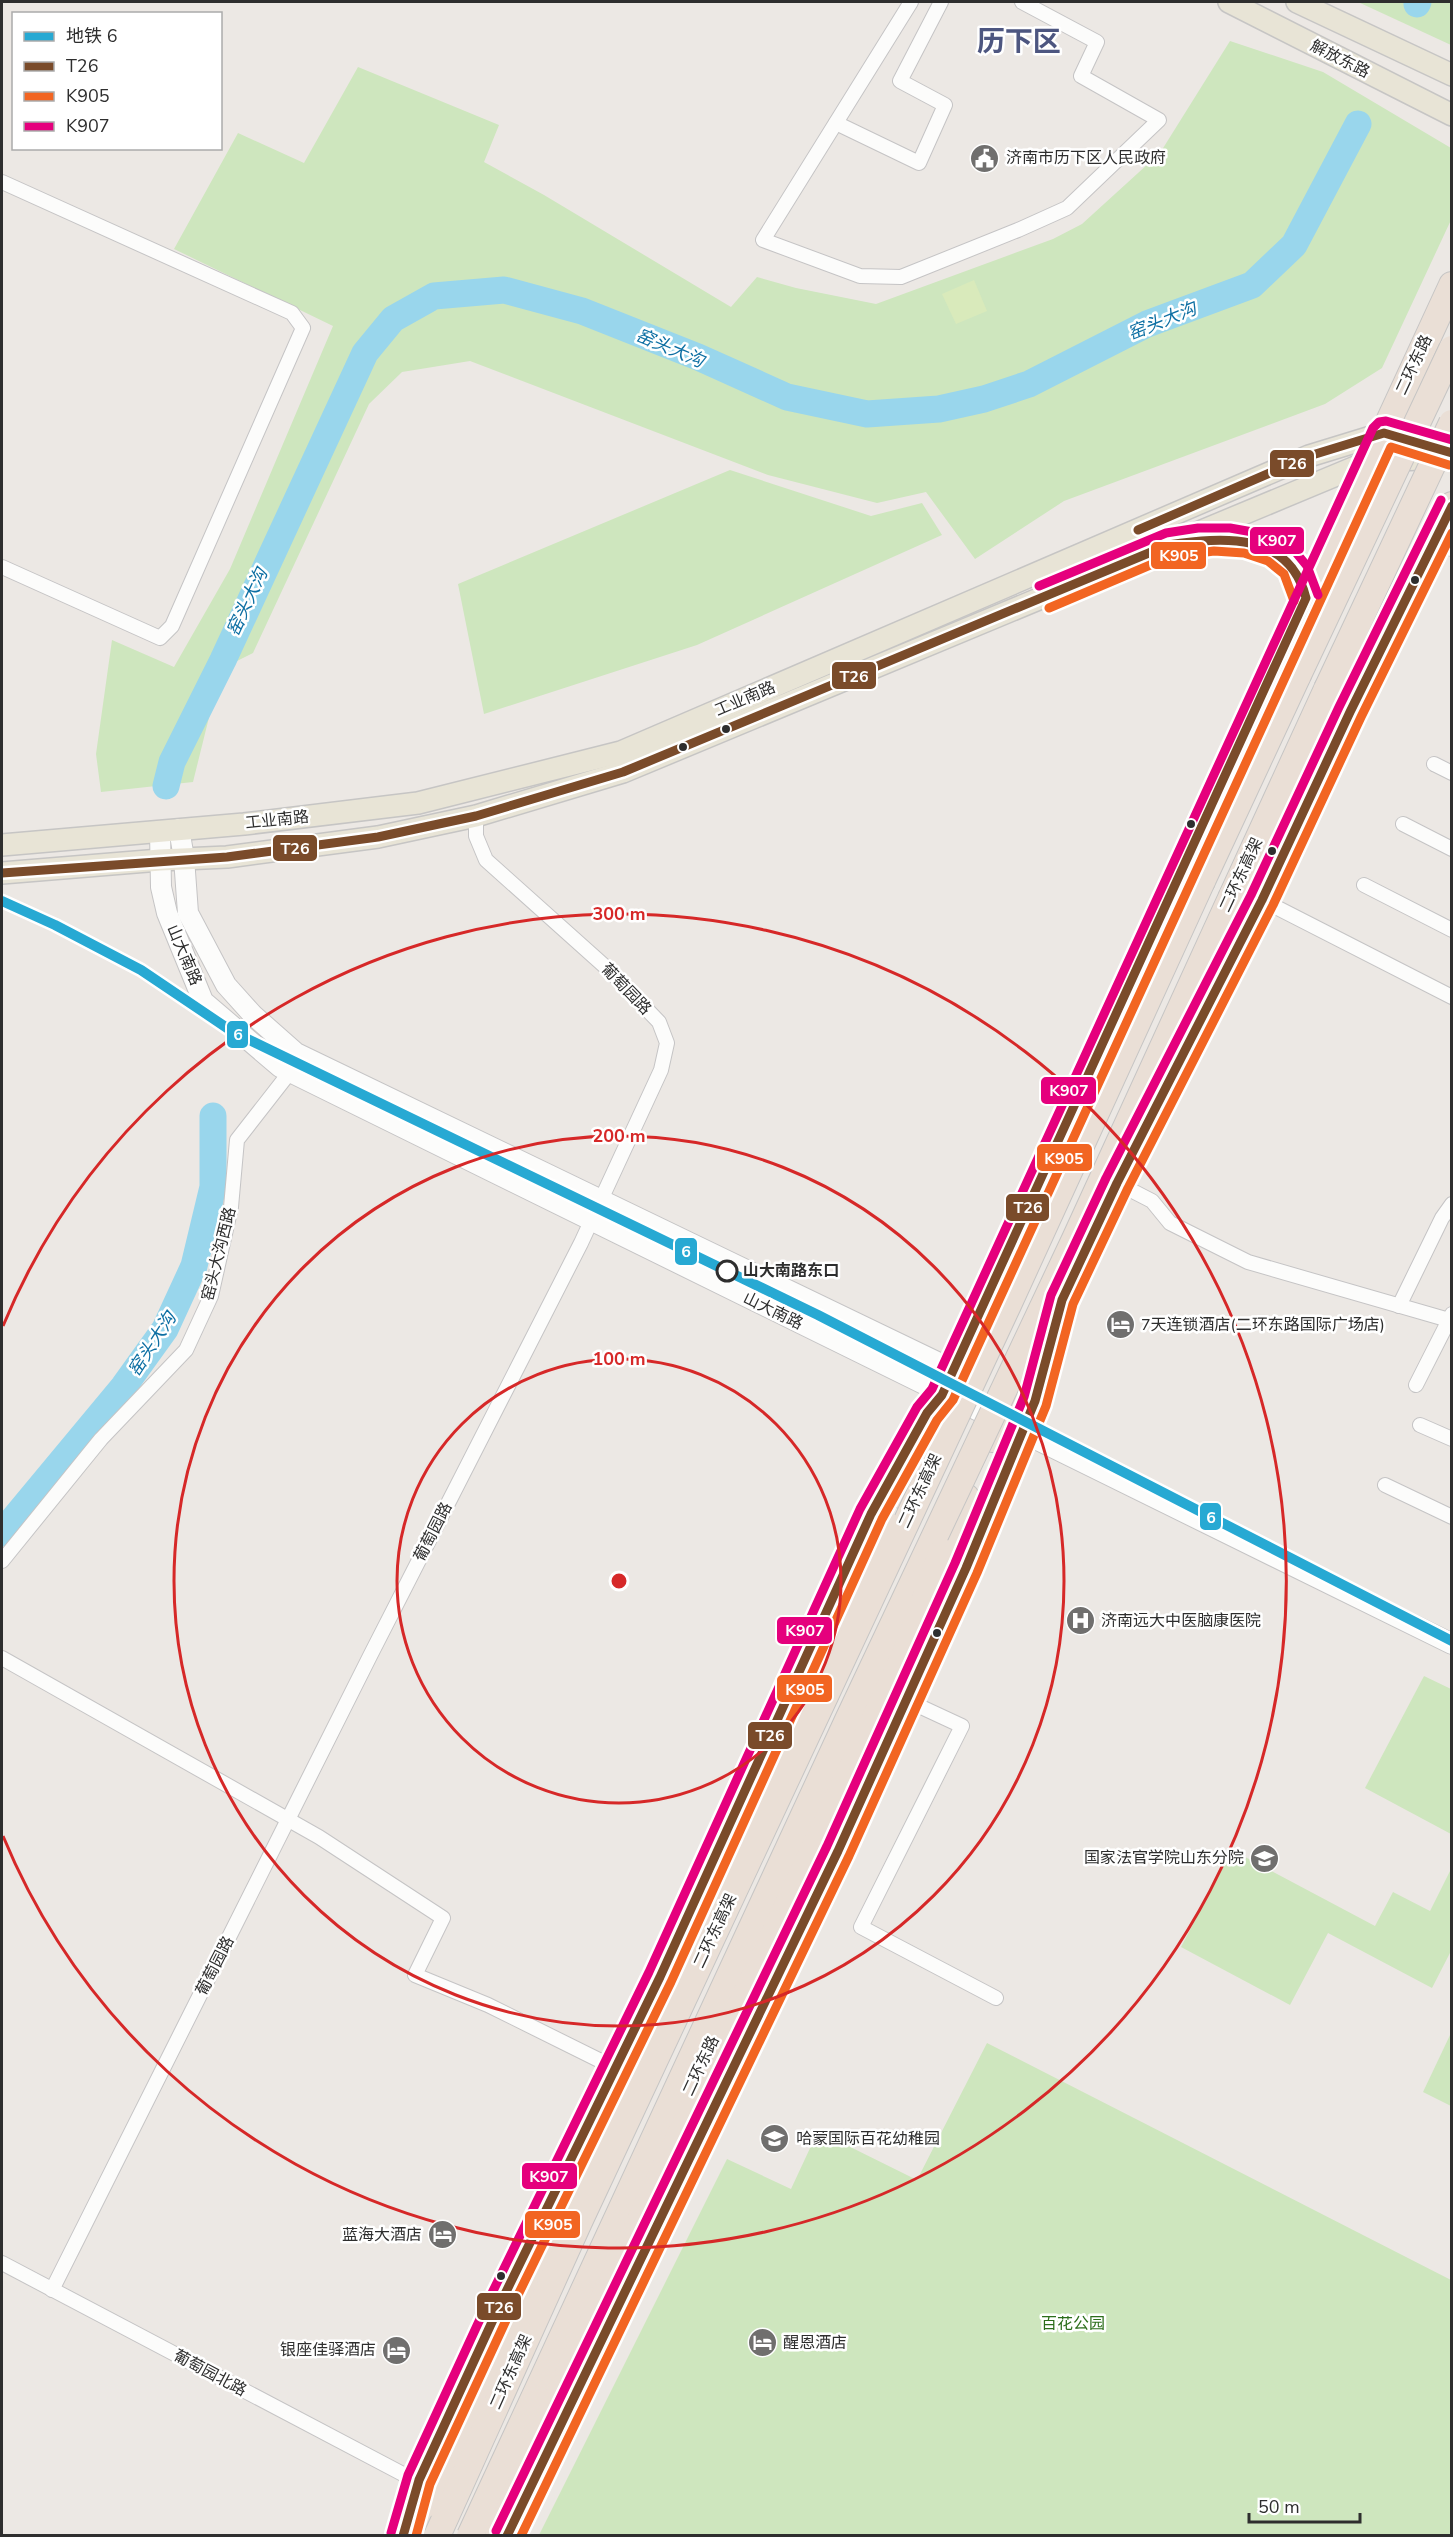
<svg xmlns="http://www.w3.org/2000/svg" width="1453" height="2537" font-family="'Nunito Sans','Noto Sans SC',sans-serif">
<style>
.green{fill:#cee6be}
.pitch{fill:#d9eabb}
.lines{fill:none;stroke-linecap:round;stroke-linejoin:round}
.river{stroke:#99d6ec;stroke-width:27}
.street-casing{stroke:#c5c4c5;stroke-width:16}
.secondary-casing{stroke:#c5c4c5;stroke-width:22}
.primary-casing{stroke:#c6c5c4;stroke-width:24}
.highway-casing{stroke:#c6c5c4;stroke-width:28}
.street{stroke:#fcfcfb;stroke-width:14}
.secondary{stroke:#fcfcfb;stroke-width:20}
.primary{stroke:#e8e4d6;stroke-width:21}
.highway{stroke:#eadfd6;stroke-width:26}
.highway-bridge-casing{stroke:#c6c5c4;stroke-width:28;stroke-linecap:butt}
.highway-bridge{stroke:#eadfd6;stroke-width:26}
.bus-1-casing{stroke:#fff;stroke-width:14}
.bus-2-casing{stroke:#fff;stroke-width:14}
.bus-3-casing{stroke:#fff;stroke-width:14}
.bus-1{stroke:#7a4b2a;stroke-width:9}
.bus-2{stroke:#f26522;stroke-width:9}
.bus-3{stroke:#e5007d;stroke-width:9}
.metro-1-casing{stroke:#fff;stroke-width:15}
.metro-1{stroke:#27a9d3;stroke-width:10}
.ring{fill:none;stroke:#d62828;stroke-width:3}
.bus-dot{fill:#2e2e2e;stroke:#fff;stroke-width:2}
.stop-dot{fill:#fff;stroke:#2e2e2e;stroke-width:3}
.labels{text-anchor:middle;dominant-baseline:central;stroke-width:5;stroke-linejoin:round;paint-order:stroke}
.street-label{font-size:16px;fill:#2e2e2e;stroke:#fff}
.poi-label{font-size:16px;fill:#2e2e2e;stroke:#fff;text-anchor:start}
.stop-label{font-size:16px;font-weight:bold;fill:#2e2e2e;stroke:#fff;text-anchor:start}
.park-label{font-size:16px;fill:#2c6e1b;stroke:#fff}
.water-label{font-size:18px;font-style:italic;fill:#0d6fa3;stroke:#fff}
.town-label{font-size:28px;font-weight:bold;fill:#4d5680;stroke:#fff}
.centre{fill:#d62828;stroke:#fff;stroke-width:3}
.ring-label{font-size:18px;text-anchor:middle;font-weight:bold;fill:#d62828;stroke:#fff;stroke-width:5;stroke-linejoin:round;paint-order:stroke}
.line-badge{stroke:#fff;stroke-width:2}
.badge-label{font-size:16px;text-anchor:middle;font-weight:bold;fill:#fff}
</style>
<rect width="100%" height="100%" fill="#ece8e4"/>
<g class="green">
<path d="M 1358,2 L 1451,2 L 1451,45 Z"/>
<path d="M 1230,41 L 1323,72 L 1451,148 L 1451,220 L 1382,368 L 1325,404 L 1064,501 L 975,559 L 926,492 L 877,503 L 768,475 L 470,361 L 402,372 L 369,404 L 253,653 L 221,669 L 193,782 L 101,792 L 96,754 L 112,640 L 174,667 L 230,569 L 333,326 L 174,249 L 238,133 L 304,163 L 358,67 L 499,125 L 484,162 L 544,195 L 731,307 L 757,277 L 796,288 L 876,304 L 1053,239 L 1082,224 L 1160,153 Z"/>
<path d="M 730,470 L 871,516 L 922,503 L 942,535 L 697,645 L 484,714 L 458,584 Z"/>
<path d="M 1424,1676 L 1451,1689 L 1451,1834 L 1365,1788 Z"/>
<path d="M 1232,1850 L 1375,1926 L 1393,1892 L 1430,1911 L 1451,1869 L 1451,1951 L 1432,1988 L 1328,1933 L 1290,2005 L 1181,1947 Z"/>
<path d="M 1451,2033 L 1451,2106 L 1423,2092 Z"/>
<path d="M 987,2043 L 1451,2280 L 1451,2535 L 539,2535 L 727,2159 L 791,2189 L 818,2131 L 917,2180 Z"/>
</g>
<path class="pitch" d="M 974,280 L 987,311 L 956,324 L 942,294 Z"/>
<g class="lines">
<g class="river">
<path d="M 1417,4 L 1418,2"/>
<path d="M 166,786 L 172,762 L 223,660 L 365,353 L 393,319 L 434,296 L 504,290 L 582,311 L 698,357 L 787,397 L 867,414 L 939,409 L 984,399 L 1029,384 L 1147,324 L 1252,285 L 1294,245 L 1358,124"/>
<path d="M 2,1533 L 124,1386 L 165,1329 L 194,1266 L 213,1187 L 213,1116"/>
</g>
<defs>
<g id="street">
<path d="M 911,2 L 763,240 L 860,276 L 901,277 L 1018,230 L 1067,208 L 1159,120 L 1081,76 L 1097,42 L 1022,2"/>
<path d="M 836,123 L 919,163 L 945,105 L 900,81 L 941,2"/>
<path d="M 2,182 L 292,313 L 303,328 L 172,626 L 160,638 L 2,567"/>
<path d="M 1434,764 L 1452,773"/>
<path d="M 1403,824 L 1452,849"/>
<path d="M 1364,885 L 1452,930"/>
<path d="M 1262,900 L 1452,997"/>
<path d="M 1117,1183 L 1152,1201 L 1170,1223 L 1248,1262 L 1449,1320"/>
<path d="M 1399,1306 L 1442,1218 L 1452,1204"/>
<path d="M 1416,1385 L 1452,1314"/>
<path d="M 1420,1425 L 1452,1439"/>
<path d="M 1385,1485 L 1452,1517"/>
<path d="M 2,1561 L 101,1439 L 186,1350 L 211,1296 L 231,1207 L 237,1140 L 290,1072"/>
<path d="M 2,1658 L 319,1837 L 443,1918 L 415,1975 L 488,2005 L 615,2068"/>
<path d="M 906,1700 L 962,1726 L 861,1927 L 996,1998"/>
<path d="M 2,2263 L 418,2482"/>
<path d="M 52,2290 L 370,1656 L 581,1243 L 661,1070 L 667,1043 L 659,1022 L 610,971 L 486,860 L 476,836 L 476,816"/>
</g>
<g id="secondary">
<path d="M 1439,530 L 1445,542 L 1452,546"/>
<path d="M 179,829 L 184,858 L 188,913 L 226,985 L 253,1015 L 296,1053 L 939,1363 L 952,1372 L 962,1382"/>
<path d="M 160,831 L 161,887 L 167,913 L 203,1001 L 280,1067 L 1452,1644"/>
</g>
<g id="primary">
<path d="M 1229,2 L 1452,115"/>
<path d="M 1297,2 L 1452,75"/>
<path d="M 1193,541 C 1209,538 1224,539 1240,542 C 1279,548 1295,559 1306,598"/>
<path d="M 2,845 L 244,824 L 418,803 L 621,752 L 1309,456 L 1384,433 L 1452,453"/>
<path d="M 2,873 L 160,860 L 227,857 L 378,837 L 476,816 L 623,772 L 1370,461 L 1449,458"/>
</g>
<g id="highway">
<path d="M 1202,881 L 1298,675"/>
<path d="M 1232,896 L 1327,689"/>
<path d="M 992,1439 L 1016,1396 L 1117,1183 L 1262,900 L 1350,712 L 1452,505"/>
<path d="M 908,1500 L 942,1395 L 952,1372 L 1060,1134 L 1452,285"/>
<path d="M 931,1572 L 966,1497"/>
<path d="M 827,1611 L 871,1514 L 919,1426"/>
<path d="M 525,2503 L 838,1851 L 966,1568 L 1013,1457 L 1035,1401 L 1047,1358"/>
<path d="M 408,2520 L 419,2480 L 504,2296 L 591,2117"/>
<path d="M 411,2536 L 426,2504 L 440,2490"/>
</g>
</defs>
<use href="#street" class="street-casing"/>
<use href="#secondary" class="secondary-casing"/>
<use href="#primary" class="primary-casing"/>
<use href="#highway" class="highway-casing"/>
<use href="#street" class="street"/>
<use href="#secondary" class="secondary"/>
<use href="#primary" class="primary"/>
<use href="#highway" class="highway"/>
<defs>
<g id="highway-bridge">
<path d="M 1298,675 L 1452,349"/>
<path d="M 1327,689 L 1452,423"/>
<path d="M 426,2504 L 825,1640 L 846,1596 L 888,1526"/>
<path d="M 437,2536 L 579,2222 L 1008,1305 L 1202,881"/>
<path d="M 470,2536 L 848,1720 L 1075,1239 L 1232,896"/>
<path d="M 498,2536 L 562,2387 L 905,1654 L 942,1552"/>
</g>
</defs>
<use href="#highway-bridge" class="highway-bridge-casing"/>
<use href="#highway-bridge" class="highway-bridge"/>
<defs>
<g id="bus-1">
<path d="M 1138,530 L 1309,456 L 1384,433 L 1452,453"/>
<path d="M 2,873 L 227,857 L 378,837 L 476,816 L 623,772 L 1168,545 C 1223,537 1289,531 1306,598 L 942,1395 L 927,1413 L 871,1514 L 660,1977 L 504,2296 L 419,2480 L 403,2536"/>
<path d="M 507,2536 L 838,1851 L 966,1568 L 1035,1401 L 1062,1300 L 1117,1183 L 1262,900 L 1350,712 L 1452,506"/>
</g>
<g id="bus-2">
<path d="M 1049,608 L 1169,557 L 1214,551 L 1244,553 L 1268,561 L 1284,574 L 1294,601"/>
<path d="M 416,2536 L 430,2484 L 515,2301 L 671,1982 L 882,1519 L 937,1420 L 953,1400 L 1391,447 L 1449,465"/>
<path d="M 521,2536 L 849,1856 L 977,1573 L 1046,1406 L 1073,1304 L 1128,1188 L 1273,905 L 1361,717 L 1452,533"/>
</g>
<g id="bus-3">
<path d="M 1039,586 L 1166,533 L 1198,528 L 1230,528 L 1264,534 L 1293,549 L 1307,566 L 1318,595"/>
<path d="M 496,2531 L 827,1846 L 955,1563 L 1024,1397 L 1051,1295 L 1106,1178 L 1251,895 L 1339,707 L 1441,500"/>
<path d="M 391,2533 L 408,2475 L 493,2291 L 649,1972 L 860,1509 L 917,1407 L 932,1389 L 1373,428 L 1379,422 L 1386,421 L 1452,440"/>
</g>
</defs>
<use href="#bus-1" class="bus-1-casing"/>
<use href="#bus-2" class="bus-2-casing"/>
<use href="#bus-3" class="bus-3-casing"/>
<use href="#bus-1" class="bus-1"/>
<use href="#bus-2" class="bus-2"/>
<use href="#bus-3" class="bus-3"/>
<defs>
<path id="metro-1" d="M 2,901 L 55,925 L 141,970 L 233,1032 L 818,1315 L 1452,1641"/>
</defs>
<use href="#metro-1" class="metro-1-casing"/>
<use href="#metro-1" class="metro-1"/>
</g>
<g class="ring">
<circle cx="619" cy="1581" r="222"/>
<circle cx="619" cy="1581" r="445"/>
<path d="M3 1326A667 667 0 1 1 3 1836"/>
</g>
<defs>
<symbol id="civic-disc" viewBox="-11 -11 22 22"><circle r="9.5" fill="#706f6e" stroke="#fff"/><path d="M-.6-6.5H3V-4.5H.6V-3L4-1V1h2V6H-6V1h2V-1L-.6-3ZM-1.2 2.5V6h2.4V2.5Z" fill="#fff"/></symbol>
<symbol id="hotel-disc" viewBox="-11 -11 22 22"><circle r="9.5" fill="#706f6e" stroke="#fff"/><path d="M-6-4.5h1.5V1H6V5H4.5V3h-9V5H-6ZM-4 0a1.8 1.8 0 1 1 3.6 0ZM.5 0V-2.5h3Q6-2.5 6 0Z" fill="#fff"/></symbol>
<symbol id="hospital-disc" viewBox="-11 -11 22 22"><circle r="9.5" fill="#706f6e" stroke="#fff"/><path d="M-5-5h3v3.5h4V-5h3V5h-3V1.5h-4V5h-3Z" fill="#fff"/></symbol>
<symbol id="university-disc" viewBox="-11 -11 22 22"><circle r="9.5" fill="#706f6e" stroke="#fff"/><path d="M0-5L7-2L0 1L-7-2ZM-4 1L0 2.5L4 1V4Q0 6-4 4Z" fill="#fff"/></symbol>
<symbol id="school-disc" viewBox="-11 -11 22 22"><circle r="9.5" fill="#706f6e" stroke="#fff"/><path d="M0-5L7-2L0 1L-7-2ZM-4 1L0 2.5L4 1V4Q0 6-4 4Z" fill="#fff"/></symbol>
</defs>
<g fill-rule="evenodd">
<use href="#civic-disc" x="968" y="142" width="33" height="33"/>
<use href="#hotel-disc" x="1104" y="1308" width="33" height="33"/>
<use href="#hospital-disc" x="1064" y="1604" width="33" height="33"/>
<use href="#university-disc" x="1248" y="1842" width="33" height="33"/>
<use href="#school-disc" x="758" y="2122" width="33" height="33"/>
<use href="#hotel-disc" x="426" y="2218" width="33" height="33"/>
<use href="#hotel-disc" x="746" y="2326" width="33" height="33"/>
<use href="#hotel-disc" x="380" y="2334" width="33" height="33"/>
</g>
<g class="bus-dot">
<circle cx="1415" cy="580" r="5"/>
<circle cx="726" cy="729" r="5"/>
<circle cx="683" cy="747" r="5"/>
<circle cx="1191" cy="824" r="5"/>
<circle cx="1272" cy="851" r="5"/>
<circle cx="937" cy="1633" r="5"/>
<circle cx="501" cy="2276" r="5"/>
</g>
<circle class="stop-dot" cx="727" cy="1271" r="10"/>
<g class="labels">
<g class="street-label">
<text transform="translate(1340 59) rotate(27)">解放东路</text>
<text transform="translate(1414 365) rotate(-65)">二环东路</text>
<text transform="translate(745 699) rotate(-23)">工业南路</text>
<text transform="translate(277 820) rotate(-6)">工业南路</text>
<text transform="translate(1241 875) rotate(-65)">二环东高架</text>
<text transform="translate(184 955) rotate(67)">山大南路</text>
<text transform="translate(626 989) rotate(46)">葡萄园路</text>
<text transform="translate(219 1254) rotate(-76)">窑头大沟西路</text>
<text transform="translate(773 1311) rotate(26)">山大南路</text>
<text transform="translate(920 1491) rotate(-65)">二环东高架</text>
<text transform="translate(433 1532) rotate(-63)">葡萄园路</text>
<text transform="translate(715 1931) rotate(-65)">二环东高架</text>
<text transform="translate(215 1966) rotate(-63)">葡萄园路</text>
<text transform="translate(701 2066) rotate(-65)">二环东路</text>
<text transform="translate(511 2372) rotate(-66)">二环东高架</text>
<text transform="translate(210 2373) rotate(28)">葡萄园北路</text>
</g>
<g class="poi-label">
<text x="1006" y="158">济南市历下区人民政府</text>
<text x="1141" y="1325">7天连锁酒店(二环东路国际广场店)</text>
<text x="1101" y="1621">济南远大中医脑康医院</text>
<text x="1244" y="1858" text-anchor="end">国家法官学院山东分院</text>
<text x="796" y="2139">哈蒙国际百花幼稚园</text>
<text x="422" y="2235" text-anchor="end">蓝海大酒店</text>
<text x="783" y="2343">醒恩酒店</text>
<text x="376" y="2350" text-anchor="end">银座佳驿酒店</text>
</g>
<g class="stop-label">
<text x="743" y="1271">山大南路东口</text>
</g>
<g class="park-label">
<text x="1073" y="2324">百花公园</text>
</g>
<g class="water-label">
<text transform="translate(1162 321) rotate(-22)">窑头大沟</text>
<text transform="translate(670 348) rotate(23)">窑头大沟</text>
<text transform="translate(247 602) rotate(-65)">窑头大沟</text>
<text transform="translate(152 1344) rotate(-57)">窑头大沟</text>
</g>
<g class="town-label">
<text x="1019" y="42">历下区</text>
</g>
</g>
<circle cx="619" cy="1581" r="9" class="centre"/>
<g class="ring-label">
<text x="619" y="920">300 m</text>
<text x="619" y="1142">200 m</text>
<text x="619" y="1365">100 m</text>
</g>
<g class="line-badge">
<rect x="1269" y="449" width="46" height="29" rx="6" fill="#7a4b2a"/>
<rect x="1249" y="526" width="56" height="29" rx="6" fill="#e5007d"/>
<rect x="1150" y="541" width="57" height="29" rx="6" fill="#f26522"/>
<rect x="831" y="661" width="46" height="29" rx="6" fill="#7a4b2a"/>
<rect x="272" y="834" width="46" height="28" rx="6" fill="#7a4b2a"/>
<rect x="226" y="1020" width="23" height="29" rx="6" fill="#27a9d3"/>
<rect x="1040" y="1076" width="57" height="29" rx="6" fill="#e5007d"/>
<rect x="1036" y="1143" width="57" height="29" rx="6" fill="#f26522"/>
<rect x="1005" y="1193" width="45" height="29" rx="6" fill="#7a4b2a"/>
<rect x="674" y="1237" width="24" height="29" rx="6" fill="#27a9d3"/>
<rect x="1199" y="1502" width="23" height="29" rx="6" fill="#27a9d3"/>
<rect x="776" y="1616" width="57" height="29" rx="6" fill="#e5007d"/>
<rect x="776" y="1674" width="57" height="29" rx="6" fill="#f26522"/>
<rect x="747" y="1721" width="46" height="29" rx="6" fill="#7a4b2a"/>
<rect x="521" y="2162" width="57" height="28" rx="6" fill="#e5007d"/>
<rect x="524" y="2210" width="57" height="29" rx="6" fill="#f26522"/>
<rect x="476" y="2292" width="46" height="29" rx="6" fill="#7a4b2a"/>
</g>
<g class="badge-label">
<text x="1292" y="469">T26</text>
<text x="1277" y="546">K907</text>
<text x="1179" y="561">K905</text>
<text x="854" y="682">T26</text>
<text x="295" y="854">T26</text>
<text x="238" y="1040">6</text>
<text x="1069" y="1096">K907</text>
<text x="1064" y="1164">K905</text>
<text x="1028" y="1213">T26</text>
<text x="686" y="1257">6</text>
<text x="1211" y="1523">6</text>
<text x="805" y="1636">K907</text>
<text x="805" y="1695">K905</text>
<text x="770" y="1741">T26</text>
<text x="549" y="2182">K907</text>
<text x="553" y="2230">K905</text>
<text x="499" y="2313">T26</text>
</g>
<rect width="1453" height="2537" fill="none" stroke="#2e2e2e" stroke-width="6"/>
<rect x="12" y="12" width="210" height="138" fill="#ffffff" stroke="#ababab" stroke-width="1.5"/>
<rect x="24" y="32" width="30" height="9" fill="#27a9d3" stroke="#ababab" stroke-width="1.5"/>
<text x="66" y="42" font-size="18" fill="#2e2e2e">地铁 6</text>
<rect x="24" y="62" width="30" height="9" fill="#7a4b2a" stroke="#ababab" stroke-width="1.5"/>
<text x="66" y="72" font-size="18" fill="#2e2e2e">T26</text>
<rect x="24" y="92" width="30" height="9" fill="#f26522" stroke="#ababab" stroke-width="1.5"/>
<text x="66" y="102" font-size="18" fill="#2e2e2e">K905</text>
<rect x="24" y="122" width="30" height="9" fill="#e5007d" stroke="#ababab" stroke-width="1.5"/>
<text x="66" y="132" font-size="18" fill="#2e2e2e">K907</text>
<path d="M1249 2513v9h111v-9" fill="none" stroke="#2e2e2e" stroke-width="3"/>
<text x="1258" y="2513" font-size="18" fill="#2e2e2e" stroke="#ffffff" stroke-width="4.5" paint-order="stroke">50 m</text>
</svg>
